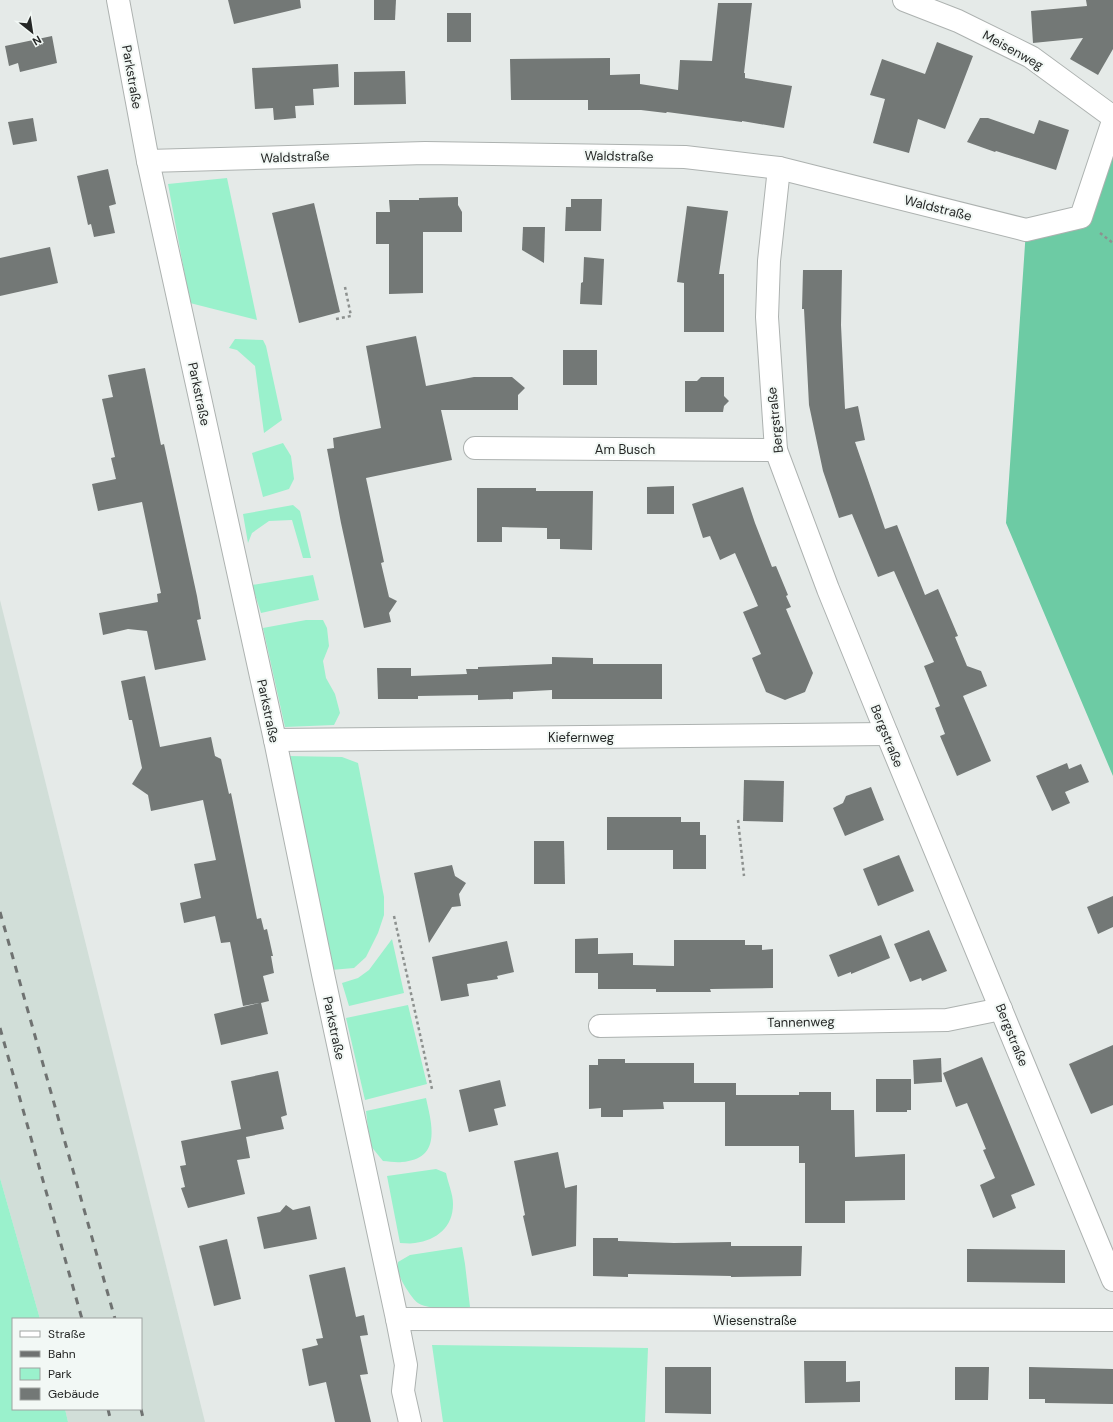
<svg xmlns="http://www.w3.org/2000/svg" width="1113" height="1422" font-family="'DM Sans',sans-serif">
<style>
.built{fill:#d1ded8}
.green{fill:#9af1cc}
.forest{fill:#6dcba4}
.building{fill:#737876}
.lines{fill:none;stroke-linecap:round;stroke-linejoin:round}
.minor-casing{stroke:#adb2b0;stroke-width:24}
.path{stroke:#8d918f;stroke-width:2.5;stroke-dasharray:3 3;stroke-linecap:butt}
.minor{stroke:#fff;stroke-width:22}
.rail{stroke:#6f7271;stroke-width:3;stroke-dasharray:7 7;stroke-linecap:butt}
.labels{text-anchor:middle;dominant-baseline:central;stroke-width:4;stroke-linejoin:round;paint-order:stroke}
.street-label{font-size:13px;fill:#252726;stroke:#f2f8f5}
</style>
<rect width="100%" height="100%" fill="#e5eae8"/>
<path class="built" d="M 0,600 L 205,1422 L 68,1422 L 65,1409 L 141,1409 L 141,1319 L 40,1319 L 0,1178 Z"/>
<g class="green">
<path d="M 227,178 L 257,320 L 190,303 L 168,184 Z"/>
<path d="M 235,339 L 263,340 L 266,346 L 282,420 L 264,433 L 255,366 L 237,350 L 229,348 Z"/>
<path d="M 283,443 L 291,456 L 294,479 L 289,489 L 263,497 L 252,453 Z"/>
<path d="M 293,505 L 300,511 L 311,558 L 303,558 L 292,520 L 269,521 L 252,533 L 248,543 L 243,514 Z"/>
<path d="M 313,575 L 319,600 L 261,613 L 252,585 Z"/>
<path d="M 306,620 L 323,620 L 327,628 L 329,646 L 323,661 L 326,678 L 335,694 L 340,713 L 334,725 L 285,727 L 263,628 Z"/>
<path d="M 287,756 L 342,757 L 358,763 L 384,897 L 384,915 L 378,933 L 366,957 L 354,968 L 331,970 Z"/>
<path d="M 392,939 L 404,993 L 349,1006 L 342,983 L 358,978 L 369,970 Z"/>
<path d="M 408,1005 L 427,1084 L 365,1100 L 346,1018 Z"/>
<path d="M 426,1098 C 432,1125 442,1159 402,1162 C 396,1163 389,1161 383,1161 L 370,1145 L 366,1111 Z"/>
<path d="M 436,1169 L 446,1173 C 448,1183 453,1194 453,1204 C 453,1227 437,1240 415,1243 C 410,1244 405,1243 400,1243 L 387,1176 Z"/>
<path d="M 0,1178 L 40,1319 L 13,1319 L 13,1409 L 65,1409 L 68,1422 L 0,1422 Z"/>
<path d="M 462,1247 L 465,1264 L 470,1307 C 460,1312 427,1309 418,1303 C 412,1299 399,1278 398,1271 C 397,1268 398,1264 398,1262 L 410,1255 Z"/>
<path d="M 432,1345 L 648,1348 L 645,1422 L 443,1422 Z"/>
</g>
<path class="forest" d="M 1113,121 L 1113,776 L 1006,523 L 1026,230 L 1081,217 Z"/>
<g class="building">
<path d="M 228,0 L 300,0 L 301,8 L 234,24 Z"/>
<path d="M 374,0 L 396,0 L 395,20 L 374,20 Z"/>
<path d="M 1086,0 L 1113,0 L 1113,49 L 1098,75 L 1070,59 L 1083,38 L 1033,43 L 1031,11 L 1087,6 Z"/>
<path d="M 718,3 L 752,3 L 744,73 L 745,73 L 745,78 L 792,86 L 784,128 L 742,121 L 742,122 L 667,112 L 666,113 L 641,110 L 588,110 L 588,100 L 511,100 L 510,59 L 610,58 L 610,75 L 640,74 L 640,84 L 678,90 L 680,60 L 712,61 Z"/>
<rect x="447" y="13" width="24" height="29"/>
<path d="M 52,36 L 57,63 L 20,72 L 18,63 L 9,66 L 5,46 Z"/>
<path d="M 937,42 L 973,56 L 945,129 L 918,119 L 909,153 L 873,143 L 885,99 L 870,95 L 882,59 L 925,74 Z"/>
<path d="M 338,64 L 339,87 L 313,89 L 314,105 L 295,106 L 296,118 L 274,120 L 273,108 L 255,109 L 252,68 Z"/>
<path d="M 405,71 L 406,104 L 354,105 L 354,72 Z"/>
<path d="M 33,118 L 37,141 L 13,145 L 8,122 Z"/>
<path d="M 980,118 L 988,118 L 1034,134 L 1039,120 L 1069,130 L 1056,170 L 996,151 L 995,152 L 967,142 Z"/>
<path d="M 108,169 L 116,204 L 109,206 L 115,233 L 94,237 L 91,224 L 88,225 L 77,176 Z"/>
<path d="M 458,197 L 458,205 L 462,212 L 462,232 L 423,232 L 423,293 L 389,294 L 389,244 L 376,244 L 376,212 L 390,212 L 389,200 L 419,200 L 419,198 Z"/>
<path d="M 571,199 L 602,199 L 601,231 L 565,231 L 566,207 L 571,207 Z"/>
<path d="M 314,203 L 340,312 L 299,323 L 272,213 Z"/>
<path d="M 687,206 L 728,211 L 719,274 L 724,274 L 724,332 L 684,332 L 684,283 L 677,282 Z"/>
<path d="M 523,227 L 545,227 L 544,263 L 522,250 Z"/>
<path d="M 50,247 L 58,283 L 0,296 L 0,258 Z"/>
<path d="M 584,257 L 604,259 L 602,305 L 580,304 L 581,283 L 583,282 Z"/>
<path d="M 803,270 L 842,270 L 841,325 L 845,409 L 858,406 L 865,440 L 855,442 L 885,529 L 897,525 L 925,595 L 938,589 L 958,636 L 955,637 L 967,666 L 981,671 L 987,686 L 963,696 L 991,761 L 957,776 L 940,736 L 945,734 L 935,708 L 940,706 L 924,666 L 934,662 L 894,571 L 878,577 L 852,514 L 839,518 L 823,471 L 809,405 L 804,309 L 802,309 Z"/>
<path d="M 416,336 L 426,386 L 474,377 L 512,377 L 525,388 L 518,395 L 518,410 L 441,410 L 452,460 L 366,478 L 384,562 L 381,563 L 389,597 L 397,601 L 389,613 L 391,622 L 364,628 L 341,523 L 327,449 L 334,448 L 333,438 L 381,428 L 366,346 Z"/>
<rect x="563" y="350" width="34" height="35"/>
<path d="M 145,368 L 161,445 L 164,444 L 197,596 L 201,619 L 197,620 L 206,660 L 155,670 L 147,631 L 128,629 L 103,635 L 99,613 L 158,602 L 157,594 L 161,593 L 142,502 L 98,511 L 92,484 L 116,479 L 111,458 L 115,457 L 102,399 L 113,397 L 108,375 Z"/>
<path d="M 701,377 L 724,377 L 724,396 L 729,401 L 724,406 L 723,412 L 685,412 L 685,381 L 697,381 Z"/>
<path d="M 674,486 L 674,514 L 647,514 L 647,487 Z"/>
<path d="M 743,487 L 755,523 L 772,567 L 776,566 L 788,595 L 786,596 L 791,607 L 786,609 L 813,673 L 805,692 L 785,700 L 766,692 L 752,658 L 761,654 L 743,612 L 758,606 L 735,553 L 720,560 L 710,536 L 703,538 L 692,504 Z"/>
<path d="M 477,488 L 536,488 L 536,491 L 593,491 L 592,550 L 560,549 L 560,539 L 547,539 L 547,528 L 502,527 L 502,542 L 477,542 Z"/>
<path d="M 552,657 L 593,658 L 593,664 L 662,664 L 662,699 L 552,699 L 552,690 L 513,692 L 513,699 L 478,700 L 478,695 L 418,696 L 418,699 L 378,699 L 377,668 L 411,668 L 411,676 L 467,674 L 466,669 L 478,669 L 478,667 L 552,664 Z"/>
<path d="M 145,676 L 160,747 L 211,737 L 215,756 L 221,759 L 229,794 L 231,793 L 257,919 L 261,918 L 264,930 L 267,929 L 273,956 L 271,956 L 274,973 L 263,976 L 269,1001 L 261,1003 L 268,1034 L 221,1045 L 214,1014 L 259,1003 L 243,1006 L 230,942 L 221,943 L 215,916 L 184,923 L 180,903 L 201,898 L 194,864 L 216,860 L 203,800 L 151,811 L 148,795 L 132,784 L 142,768 L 132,720 L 129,720 L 121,681 Z"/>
<path d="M 1067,763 L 1069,769 L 1081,764 L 1089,782 L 1065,792 L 1070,803 L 1052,811 L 1036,776 Z"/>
<path d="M 744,780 L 784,781 L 783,822 L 743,821 Z"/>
<path d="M 871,787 L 884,820 L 845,836 L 833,808 L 843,803 L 846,796 Z"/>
<path d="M 607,817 L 681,817 L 681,822 L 700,822 L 700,835 L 706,835 L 706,869 L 673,869 L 673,850 L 607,850 Z"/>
<path d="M 534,841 L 564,841 L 565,884 L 534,884 Z"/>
<path d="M 899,855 L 914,891 L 878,906 L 863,869 Z"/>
<path d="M 452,865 L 455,876 L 466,883 L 459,894 L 461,906 L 452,907 L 429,943 L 414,873 Z"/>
<path d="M 1113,896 L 1113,927 L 1098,934 L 1087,907 Z"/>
<path d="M 929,930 L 947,971 L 922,981 L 921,978 L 910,982 L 894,944 Z"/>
<path d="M 881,935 L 890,958 L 851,974 L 851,972 L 838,977 L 829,955 Z"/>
<path d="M 598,938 L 598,954 L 633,953 L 633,965 L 674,966 L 674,940 L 745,940 L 745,945 L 762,945 L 762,950 L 773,949 L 773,988 L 710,989 L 711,992 L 656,992 L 656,989 L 598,989 L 598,973 L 575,973 L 575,939 Z"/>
<path d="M 507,941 L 514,972 L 497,976 L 498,979 L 467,984 L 469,996 L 441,1001 L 432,957 Z"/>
<path d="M 1113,1045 L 1113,1105 L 1091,1114 L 1069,1064 Z"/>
<path d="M 982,1057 L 1035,1185 L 1011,1195 L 1016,1208 L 993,1218 L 980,1185 L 995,1178 L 983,1150 L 986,1149 L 967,1103 L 956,1107 L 943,1073 Z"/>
<path d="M 941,1058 L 942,1082 L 914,1084 L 913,1060 Z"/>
<path d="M 598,1059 L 625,1059 L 625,1063 L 694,1063 L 694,1083 L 736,1083 L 736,1095 L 799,1095 L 799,1092 L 831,1092 L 831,1110 L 854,1110 L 855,1157 L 905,1154 L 905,1200 L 845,1201 L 845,1223 L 805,1223 L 805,1163 L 799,1163 L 799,1146 L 725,1146 L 725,1102 L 663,1102 L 664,1109 L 623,1110 L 623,1117 L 601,1117 L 601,1108 L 589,1109 L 589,1065 L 598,1065 Z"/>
<path d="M 278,1071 L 287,1115 L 281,1117 L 284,1129 L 246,1137 L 250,1158 L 237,1160 L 245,1194 L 188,1208 L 181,1188 L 185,1187 L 180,1166 L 186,1165 L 181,1141 L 241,1129 L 231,1081 Z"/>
<path d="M 876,1079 L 911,1079 L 911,1110 L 907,1110 L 907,1112 L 876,1112 Z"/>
<path d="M 500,1080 L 506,1106 L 494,1109 L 498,1125 L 469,1132 L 459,1090 Z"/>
<path d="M 558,1152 L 565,1188 L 577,1185 L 576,1246 L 532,1256 L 523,1216 L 525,1215 L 514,1161 Z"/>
<path d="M 286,1205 L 293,1210 L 310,1206 L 317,1239 L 264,1249 L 257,1217 L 280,1212 Z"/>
<path d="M 593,1238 L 618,1238 L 618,1241 L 674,1243 L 731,1242 L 731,1246 L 802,1246 L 801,1276 L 731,1277 L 731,1276 L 628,1274 L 628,1277 L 593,1276 Z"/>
<path d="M 227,1239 L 241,1299 L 214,1306 L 199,1246 Z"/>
<path d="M 967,1249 L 1065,1250 L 1065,1283 L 967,1282 Z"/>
<path d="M 345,1267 L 356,1317 L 364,1315 L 368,1335 L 360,1336 L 368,1374 L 360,1375 L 371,1422 L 335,1422 L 326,1382 L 309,1386 L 302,1349 L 318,1345 L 316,1339 L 323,1338 L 309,1275 Z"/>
<path d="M 804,1361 L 846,1361 L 846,1382 L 860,1381 L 860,1402 L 805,1403 Z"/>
<path d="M 665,1367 L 711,1367 L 711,1414 L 665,1413 Z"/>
<path d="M 955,1367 L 989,1367 L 988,1400 L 955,1400 Z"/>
<path d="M 1029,1367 L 1113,1369 L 1113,1404 L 1045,1403 L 1045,1399 L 1029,1399 Z"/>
</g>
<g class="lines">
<defs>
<g id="minor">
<path d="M 118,0 L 148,161 L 275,740 L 323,974 L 397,1319 L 406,1365 L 403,1391 L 410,1422"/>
<path d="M 904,0 L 958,21 L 1031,57 L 1113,117"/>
<path d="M 148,161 L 425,153 L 685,157 L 779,168 L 1026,230 L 1081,217 L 1113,121"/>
<path d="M 779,168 L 769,261 L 767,317 L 776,450 L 828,589 L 887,734 L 1113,1280"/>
<path d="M 475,448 L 776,450"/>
<path d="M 275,740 L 887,734"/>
<path d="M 600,1026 L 947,1020 L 1001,1009"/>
<path d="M 397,1319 L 1113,1320"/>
</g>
</defs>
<use href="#minor" class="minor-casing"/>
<g class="path">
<path d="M 1100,233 L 1113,243"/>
<path d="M 336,319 L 351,316 L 345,287"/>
<path d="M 738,820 L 744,876"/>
<path d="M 394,916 L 432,1089"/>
</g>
<use href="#minor" class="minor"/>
<g class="rail">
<path d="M 0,912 L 115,1319"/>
<path d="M 0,1028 L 82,1319"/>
<path d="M 108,1409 L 111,1422"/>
<path d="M 141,1409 L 144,1422"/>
</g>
</g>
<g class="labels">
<g class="street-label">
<text transform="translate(1013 50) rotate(29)">Meisenweg</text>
<text transform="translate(132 77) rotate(80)">Parkstraße</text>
<text transform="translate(619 156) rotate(1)">Waldstraße</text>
<text transform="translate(295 157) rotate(-2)">Waldstraße</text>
<text transform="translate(938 208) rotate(14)">Waldstraße</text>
<text transform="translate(199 394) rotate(78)">Parkstraße</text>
<text transform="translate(775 420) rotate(-96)">Bergstraße</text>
<text x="625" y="449">Am Busch</text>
<text transform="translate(268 711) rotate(78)">Parkstraße</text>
<text transform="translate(887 736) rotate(68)">Bergstraße</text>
<text x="581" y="737">Kiefernweg</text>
<text transform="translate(801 1022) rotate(-1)">Tannenweg</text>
<text transform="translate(334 1028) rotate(78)">Parkstraße</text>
<text transform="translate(1012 1035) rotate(68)">Bergstraße</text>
<text x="755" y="1320">Wiesenstraße</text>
</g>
</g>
<rect x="12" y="1318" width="130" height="92" fill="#f2f8f5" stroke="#a0a4a2"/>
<rect x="20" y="1331" width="20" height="6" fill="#ffffff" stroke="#a0a4a2"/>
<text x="48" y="1338" font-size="12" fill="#252726">Straße</text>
<rect x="20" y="1351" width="20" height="6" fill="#6f7271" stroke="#a0a4a2"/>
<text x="48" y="1358" font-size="12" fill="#252726">Bahn</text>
<rect x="20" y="1368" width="20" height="12" fill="#9af1cc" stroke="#a0a4a2"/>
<text x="48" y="1378" font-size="12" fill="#252726">Park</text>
<rect x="20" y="1388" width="20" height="12" fill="#737876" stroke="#a0a4a2"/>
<text x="48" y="1398" font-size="12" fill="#252726">Gebäude</text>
<g transform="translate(32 32) rotate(150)" stroke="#f2f8f5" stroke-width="3" paint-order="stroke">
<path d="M0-3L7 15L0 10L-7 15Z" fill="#252726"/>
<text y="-6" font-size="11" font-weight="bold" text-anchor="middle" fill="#252726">N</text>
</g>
</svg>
